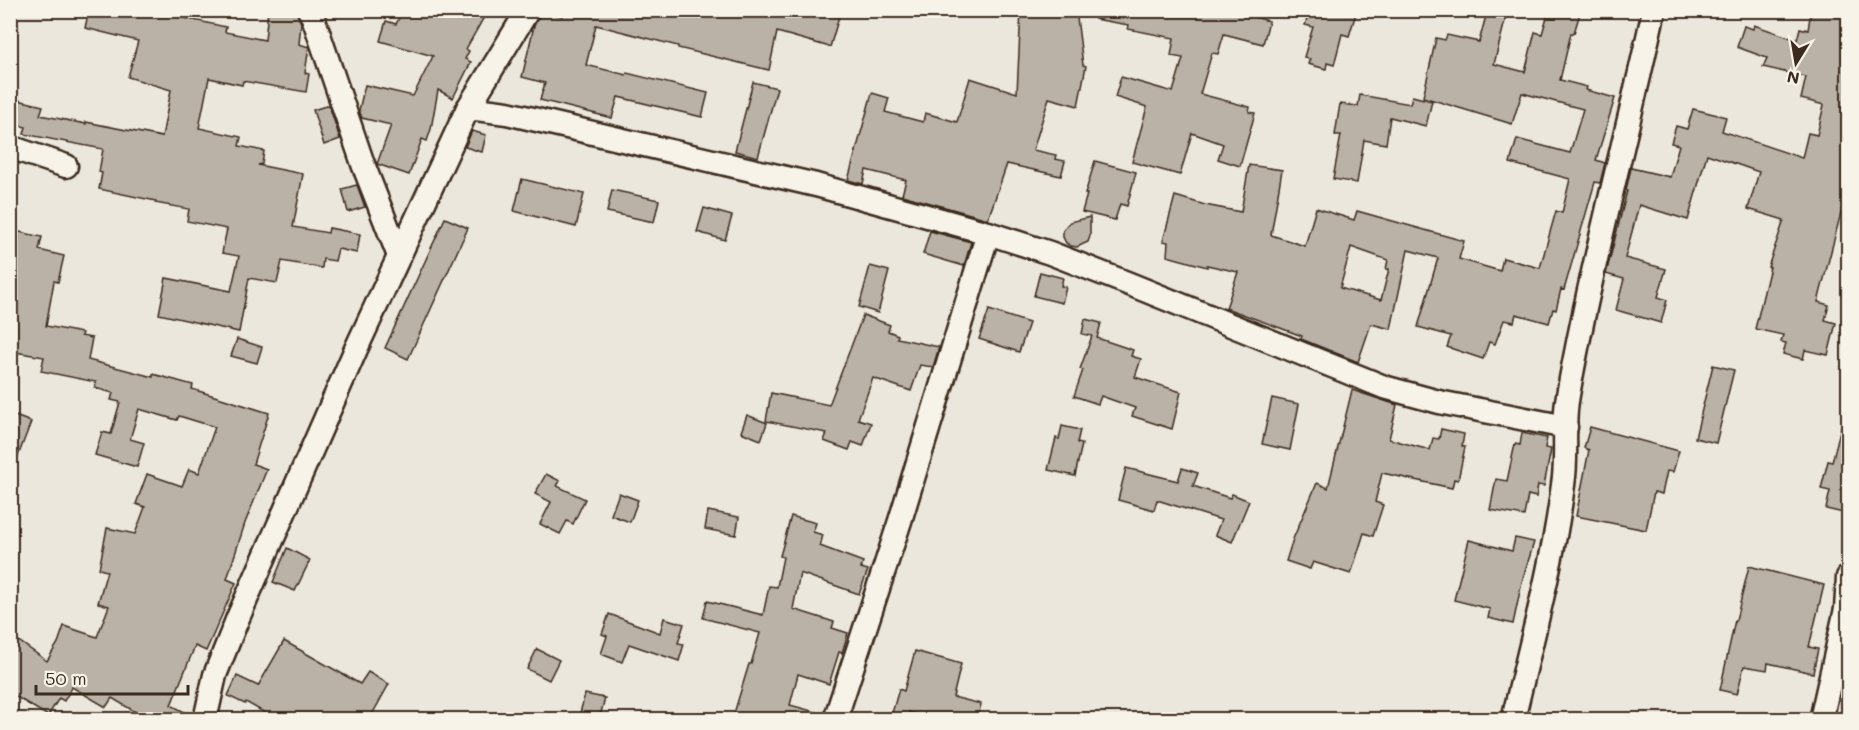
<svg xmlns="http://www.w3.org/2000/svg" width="1859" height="730" font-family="Mali,sans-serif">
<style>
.building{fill:#bab2a7;stroke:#3b2a1e;stroke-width:1.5;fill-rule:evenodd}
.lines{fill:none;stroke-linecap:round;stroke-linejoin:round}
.street-casing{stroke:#3b2a1e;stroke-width:27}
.street{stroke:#f7f3e8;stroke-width:22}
</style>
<rect width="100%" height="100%" fill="#ece7dc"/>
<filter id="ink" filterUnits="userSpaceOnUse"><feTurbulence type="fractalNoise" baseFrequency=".0167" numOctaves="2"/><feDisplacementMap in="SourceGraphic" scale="12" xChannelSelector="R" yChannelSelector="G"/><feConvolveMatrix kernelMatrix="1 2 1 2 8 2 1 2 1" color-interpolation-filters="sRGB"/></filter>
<g filter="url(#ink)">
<g class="building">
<path d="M 89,10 L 176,10 L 175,16 L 226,27 L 225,32 L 265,40 L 268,10 L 296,10 L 301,23 L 299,44 L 309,47 L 305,73 L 309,74 L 306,92 L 243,81 L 242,85 L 209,78 L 199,128 L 241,137 L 239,146 L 264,151 L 262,164 L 258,165 L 303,174 L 293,227 L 328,233 L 329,228 L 360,234 L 357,253 L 338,249 L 335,261 L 323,259 L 322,268 L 282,261 L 277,283 L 249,278 L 239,332 L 159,314 L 166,278 L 231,291 L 239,256 L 222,253 L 227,229 L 187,221 L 189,209 L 155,203 L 156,201 L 99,189 L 102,173 L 99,172 L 103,149 L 24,134 L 26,127 L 10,123 L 10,98 L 43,106 L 40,115 L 86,124 L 86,122 L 162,137 L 171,90 L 128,77 L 138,41 L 85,28 Z"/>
<path d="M 403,10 L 488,10 L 466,49 L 469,51 L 465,59 L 471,62 L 453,98 L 438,90 L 431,129 L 427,141 L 422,139 L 409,175 L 377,164 L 391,125 L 362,118 L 359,110 L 365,85 L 413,96 L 433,56 L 380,41 L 386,21 L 396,24 Z"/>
<path d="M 563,10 L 841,10 L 830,47 L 777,32 L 769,70 L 678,48 L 678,46 L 596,25 L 586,65 L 626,75 L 627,73 L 708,93 L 702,117 L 618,97 L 612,118 L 540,100 L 545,83 L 522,77 L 534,26 L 541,11 L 562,16 Z"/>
<path d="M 1021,10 L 1076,10 L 1083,65 L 1086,66 L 1078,106 L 1049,98 L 1033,150 L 1056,155 L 1055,159 L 1065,161 L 1061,176 L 1007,164 L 988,219 L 902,195 L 906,180 L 866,170 L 863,184 L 848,180 L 872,93 L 889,98 L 885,112 L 923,122 L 925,113 L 957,122 L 970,78 L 1017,93 Z"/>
<path d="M 1095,10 L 1228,10 L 1269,21 L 1263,44 L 1224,34 L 1218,54 L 1212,53 L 1200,94 L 1250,107 L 1249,112 L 1255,113 L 1240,166 L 1218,159 L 1223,144 L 1192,133 L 1180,175 L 1132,162 L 1147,107 L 1115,97 L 1121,77 L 1173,92 L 1183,58 L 1171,56 L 1174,38 L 1128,29 L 1129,25 L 1095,19 Z"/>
<path d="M 1310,10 L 1357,10 L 1349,36 L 1342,34 L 1334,65 L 1327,63 L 1326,69 L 1308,64 L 1310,59 L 1304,57 L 1313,27 L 1305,25 Z"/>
<path d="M 1549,10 L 1581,10 L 1574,33 L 1571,33 L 1560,80 L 1587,87 L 1586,90 L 1615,98 L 1596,160 L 1605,163 L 1600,183 L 1595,182 L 1564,290 L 1561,289 L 1556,310 L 1553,309 L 1549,323 L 1516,314 L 1514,322 L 1504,320 L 1495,344 L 1489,342 L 1483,359 L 1447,347 L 1451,336 L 1418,327 L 1438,258 L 1408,250 L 1391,329 L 1371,324 L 1358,362 L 1301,339 L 1302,336 L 1226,308 L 1238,272 L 1207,265 L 1207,267 L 1167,256 L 1168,242 L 1163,241 L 1175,196 L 1205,205 L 1241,212 L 1249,165 L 1282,170 L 1271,235 L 1305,246 L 1316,208 L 1354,220 L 1357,211 L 1464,241 L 1459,259 L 1500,271 L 1503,258 L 1540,268 L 1556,211 L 1562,213 L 1570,179 L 1510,163 L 1517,139 L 1570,153 L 1583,109 L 1522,93 L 1512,124 L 1423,97 L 1436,38 L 1445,40 L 1447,35 L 1479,42 L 1487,12 L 1506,17 L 1494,64 L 1525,72 L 1535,32 L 1542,34 ZM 1351,247 L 1388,260 L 1386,269 L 1389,269 L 1381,300 L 1340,288 Z"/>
<path d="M 1811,10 L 1840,10 L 1839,15 L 1848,16 L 1848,206 L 1843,205 L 1818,302 L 1829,305 L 1825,320 L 1836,323 L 1828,355 L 1805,350 L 1803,359 L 1783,354 L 1786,343 L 1781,342 L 1783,335 L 1755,329 L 1770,267 L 1768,267 L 1784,220 L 1748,209 L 1759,172 L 1707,154 L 1688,220 L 1639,205 L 1625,258 L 1666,269 L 1658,297 L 1667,300 L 1661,323 L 1616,310 L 1624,279 L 1606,274 L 1627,191 L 1626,190 L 1631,168 L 1670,177 L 1679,145 L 1671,143 L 1676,126 L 1687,129 L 1693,109 L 1726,117 L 1722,131 L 1802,158 L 1808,133 L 1817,135 L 1824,105 L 1801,99 L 1806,77 L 1763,67 L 1767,58 L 1737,47 L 1744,26 L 1753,29 L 1754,25 L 1797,40 L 1800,28 L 1808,30 Z"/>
<path d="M 753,82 L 777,88 L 758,157 L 735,151 Z"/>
<path d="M 1360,95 L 1410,104 L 1412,96 L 1432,101 L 1426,126 L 1390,117 L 1386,144 L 1364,140 L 1357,183 L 1333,179 L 1341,135 L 1335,135 L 1340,104 L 1358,106 Z"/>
<path d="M 329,105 L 340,139 L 324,145 L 313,110 Z"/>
<path d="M 472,131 L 486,135 L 482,152 L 465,147 Z"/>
<path d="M 1095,161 L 1136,172 L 1127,206 L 1120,204 L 1115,220 L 1082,212 L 1087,194 L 1085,194 Z"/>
<path d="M 522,179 L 584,194 L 576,227 L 514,211 Z"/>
<path d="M 357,185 L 365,207 L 348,212 L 342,189 Z"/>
<path d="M 612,190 L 659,200 L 654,222 L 607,212 Z"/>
<path d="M 704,208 L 732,216 L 725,240 L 697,232 Z"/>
<path d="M 1090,217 L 1090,236 L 1088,242 L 1077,247 L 1071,246 L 1066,243 L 1063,237 L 1063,231 L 1066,226 L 1070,222 Z"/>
<path d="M 445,218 L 468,228 L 408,359 L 385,348 Z"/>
<path d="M 15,231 L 42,237 L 39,250 L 64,256 L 58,282 L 54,281 L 46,326 L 82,333 L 81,336 L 92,338 L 88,360 L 153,377 L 153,374 L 193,385 L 192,389 L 269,413 L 253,464 L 267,469 L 245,523 L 227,579 L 236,583 L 206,651 L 195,646 L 171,705 L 192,716 L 192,720 L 149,720 L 112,698 L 106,707 L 72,687 L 64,701 L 59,698 L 48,716 L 10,693 L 10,635 L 47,661 L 58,643 L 64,626 L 97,637 L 109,606 L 98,603 L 107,571 L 99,569 L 107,528 L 135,534 L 145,507 L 136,504 L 147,474 L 182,486 L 189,469 L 199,473 L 215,427 L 179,416 L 177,420 L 139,409 L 130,439 L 144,443 L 137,467 L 95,455 L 102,432 L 111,434 L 120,402 L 111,400 L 113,393 L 95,388 L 96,382 L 41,371 L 44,357 L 10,351 L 10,254 Z"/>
<path d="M 930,231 L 971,242 L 964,266 L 923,254 Z"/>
<path d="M 870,266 L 889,271 L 878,313 L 859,307 Z"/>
<path d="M 1040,272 L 1063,278 L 1061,286 L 1066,287 L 1062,303 L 1034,296 Z"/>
<path d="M 989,310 L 1029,323 L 1019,352 L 979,339 Z"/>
<path d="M 863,315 L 890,325 L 888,331 L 898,335 L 897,338 L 939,347 L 933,367 L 920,365 L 911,391 L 873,378 L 858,419 L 871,423 L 863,446 L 852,442 L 849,450 L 824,441 L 827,433 L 766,421 L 771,393 L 829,405 Z"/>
<path d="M 1085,319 L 1101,323 L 1097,338 L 1133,350 L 1131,356 L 1141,359 L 1135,377 L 1181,392 L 1172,429 L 1132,416 L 1135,408 L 1101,396 L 1098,404 L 1074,396 L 1083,370 L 1080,369 L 1092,336 L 1082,334 Z"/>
<path d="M 237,339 L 262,347 L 257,363 L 231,356 Z"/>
<path d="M 1713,365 L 1734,370 L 1716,443 L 1695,438 Z"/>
<path d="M 1352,390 L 1397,405 L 1389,439 L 1430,450 L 1433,438 L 1439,439 L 1441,429 L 1464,434 L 1462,446 L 1465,447 L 1458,480 L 1454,479 L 1452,488 L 1382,473 L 1375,502 L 1383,505 L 1373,536 L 1364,533 L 1351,574 L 1313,562 L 1310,569 L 1286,561 L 1293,539 L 1317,483 L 1328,488 Z"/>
<path d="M 1272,398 L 1299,404 L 1290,450 L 1262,444 Z"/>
<path d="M 10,414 L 31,422 L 12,472 L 10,472 Z"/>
<path d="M 747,415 L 767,423 L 761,440 L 741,432 Z"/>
<path d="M 1843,419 L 1848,420 L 1848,514 L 1826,509 L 1830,491 L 1821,489 L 1828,461 L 1832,462 Z"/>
<path d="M 1062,426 L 1080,430 L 1077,443 L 1082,444 L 1075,476 L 1048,470 L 1056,438 L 1059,439 Z"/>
<path d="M 1590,427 L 1679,451 L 1673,472 L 1667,471 L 1662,494 L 1654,492 L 1646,530 L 1576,516 L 1589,450 L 1584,448 Z"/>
<path d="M 1522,433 L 1547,438 L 1545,448 L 1551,449 L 1544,486 L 1538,485 L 1536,497 L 1528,495 L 1524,516 L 1490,510 L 1496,479 L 1507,481 L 1515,444 L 1520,445 Z"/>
<path d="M 1126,468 L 1178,481 L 1182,468 L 1198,473 L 1193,486 L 1230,498 L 1232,494 L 1249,501 L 1232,542 L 1215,535 L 1221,520 L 1157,500 L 1154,510 L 1118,500 Z"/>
<path d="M 546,474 L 560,481 L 557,486 L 585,499 L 573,524 L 567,521 L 560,534 L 540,524 L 551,502 L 535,494 Z"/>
<path d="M 619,493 L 638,500 L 630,522 L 611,515 Z"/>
<path d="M 708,511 L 739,517 L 736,535 L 705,529 Z"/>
<path d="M 791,516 L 816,523 L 813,532 L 823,535 L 820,546 L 863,562 L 861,568 L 868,570 L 859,594 L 800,573 L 793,609 L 834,622 L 832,628 L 848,633 L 842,653 L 839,652 L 829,684 L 798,674 L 790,705 L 823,714 L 822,720 L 732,720 L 749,664 L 751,664 L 760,633 L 703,618 L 707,601 L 763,615 L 769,586 L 777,587 L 783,557 L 780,556 Z"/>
<path d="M 1515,538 L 1534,542 L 1522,582 L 1513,624 L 1488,618 L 1490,609 L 1454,600 L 1469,540 L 1512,551 Z"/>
<path d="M 287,548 L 310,560 L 295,591 L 273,582 Z"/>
<path d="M 1749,566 L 1824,585 L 1809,647 L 1818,649 L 1813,673 L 1768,663 L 1767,670 L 1744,666 L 1737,694 L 1720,690 L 1735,620 L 1736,620 Z"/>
<path d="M 609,614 L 660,633 L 664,618 L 684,624 L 678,643 L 684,644 L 679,661 L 629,644 L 622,662 L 601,654 L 607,636 L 602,634 Z"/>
<path d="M 284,641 L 360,684 L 368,672 L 389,684 L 369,720 L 277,720 L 246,702 L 245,704 L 228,696 L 237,676 L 258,686 Z"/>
<path d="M 537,649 L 559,660 L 549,680 L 527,669 Z"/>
<path d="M 915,651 L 961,664 L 953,697 L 981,704 L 977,720 L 935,720 L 909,712 L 907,720 L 890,720 L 899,689 L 904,691 Z"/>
<path d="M 585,694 L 605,698 L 599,720 L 579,717 Z"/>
</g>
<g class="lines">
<defs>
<g id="street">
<path d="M 309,10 L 313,17 L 363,164 L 399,256"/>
<path d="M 468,108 L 507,113 L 816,185 L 988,233 L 1050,253 L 1127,283 L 1384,387 L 1439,402 L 1566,427"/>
<path d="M 10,147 L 66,166"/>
<path d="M 205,720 L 215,675 L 237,620 L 356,349 L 468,108 L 528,10"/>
<path d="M 835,720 L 900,521 L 988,233"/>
<path d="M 1513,720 C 1531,642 1553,564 1563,485 C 1568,455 1562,424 1568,395 C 1591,266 1626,139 1654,10"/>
<path d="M 1821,720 L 1846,609 L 1848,577"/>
</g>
</defs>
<use href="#street" class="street-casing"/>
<use href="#street" class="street"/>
</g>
</g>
<rect width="1859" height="730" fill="none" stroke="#f7f3e8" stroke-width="36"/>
<rect x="18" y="18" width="1823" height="694" fill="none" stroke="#3b2a1e" stroke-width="2" filter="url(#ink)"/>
<g transform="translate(1796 63) rotate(191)" stroke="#f7f3e8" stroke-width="4.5" paint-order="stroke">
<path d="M0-4.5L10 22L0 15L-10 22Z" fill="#3b2a1e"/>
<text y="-9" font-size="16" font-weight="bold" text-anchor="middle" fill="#3b2a1e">N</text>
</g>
<path d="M36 685v9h152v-9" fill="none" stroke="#3b2a1e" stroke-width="3"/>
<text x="45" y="685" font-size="18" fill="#3b2a1e" stroke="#f7f3e8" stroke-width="4.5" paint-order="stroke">50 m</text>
</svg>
